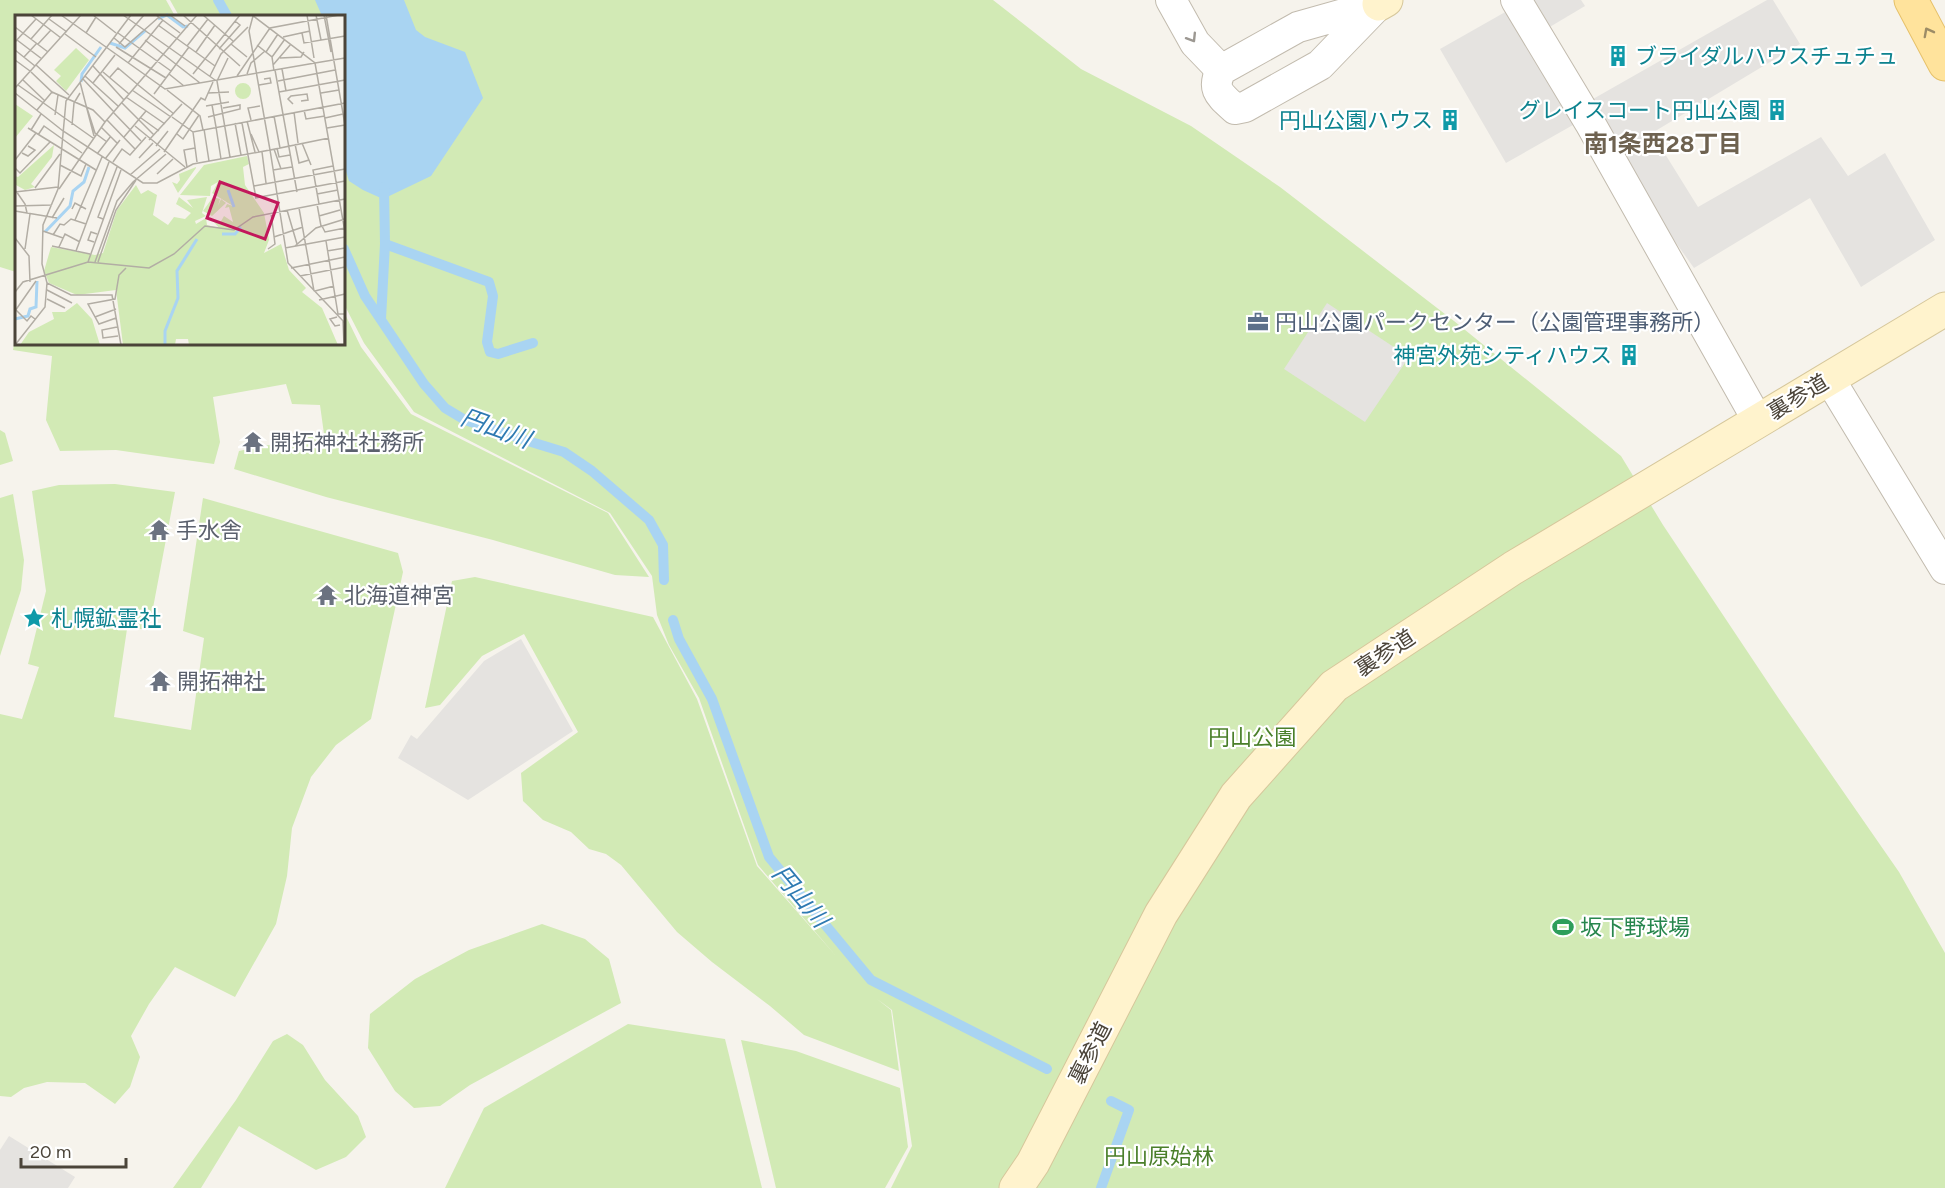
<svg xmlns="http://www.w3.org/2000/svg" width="1945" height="1188" font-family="Figtree,'Noto Sans JP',sans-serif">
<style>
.green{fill:#d2eab5}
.parking{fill:#e5e3e0}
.water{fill:#a9d4f2}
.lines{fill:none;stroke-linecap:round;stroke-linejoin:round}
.stream{stroke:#a9d4f2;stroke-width:10}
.street-casing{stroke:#c2bbae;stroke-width:32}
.secondary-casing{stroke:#d6c79b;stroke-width:35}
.primary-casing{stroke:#e6c16a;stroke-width:35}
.street{stroke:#fff;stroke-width:30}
.secondary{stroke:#fff3cd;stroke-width:33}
.primary{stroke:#ffe39c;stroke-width:33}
.oneway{stroke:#9c8c66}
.oneway2{stroke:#9c9892}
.labels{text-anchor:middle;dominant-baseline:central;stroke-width:4.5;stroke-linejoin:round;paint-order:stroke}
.culture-label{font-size:22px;fill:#0d838f;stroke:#fff;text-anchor:end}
.service-label{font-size:22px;fill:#4e5e75;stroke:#fff;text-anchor:start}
.street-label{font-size:22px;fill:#4b4439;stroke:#fff}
.worship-label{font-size:22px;fill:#5b616d;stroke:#fff;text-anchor:start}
.park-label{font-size:22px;fill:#4a7f2a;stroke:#fff}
.leisure-label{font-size:22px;fill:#27864d;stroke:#fff;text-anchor:start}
.neighbourhood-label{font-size:24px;font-weight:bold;fill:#6e6250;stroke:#fff}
.water-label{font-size:24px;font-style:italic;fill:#2e7ab2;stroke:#fff}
.inset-river{fill:none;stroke:#a9d4f2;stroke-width:3}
.inset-road{fill:none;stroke:#b2ada4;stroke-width:1.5}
.view{fill:#c2185b;fill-opacity:0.15;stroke:#c2185b;stroke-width:3}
.inset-edge{fill:none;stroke:#4b4439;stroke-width:3}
</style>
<rect width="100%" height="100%" fill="#f6f3ec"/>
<g class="green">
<path d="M 0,0 L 166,0 L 175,16 L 16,16 L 16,272 L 0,267 Z"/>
<path d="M 170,0 L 993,0 L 1081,69 L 1191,126 L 1280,187 L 1454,321 L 1621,456 L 1663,525 L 1779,699 L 1899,872 L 1945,953 L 1945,1188 L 891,1188 L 912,1146 L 892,1010 L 877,999 L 891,1010 L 899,1071 L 804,1035 L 770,1006 L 712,962 L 677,932 L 621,865 L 606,854 L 589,849 L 571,832 L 543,820 L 523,801 L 521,773 L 578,732 L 524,634 L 482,656 L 440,705 L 425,708 L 452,581 L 475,577 L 653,617 L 697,699 L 757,866 L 836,956 L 758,865 L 699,698 L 669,645 L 657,615 L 652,576 L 610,513 L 414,412 L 364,343 L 344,304 L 344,16 L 179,16 Z"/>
<path d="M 344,312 L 361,347 L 411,414 L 608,513 L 649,577 L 615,575 L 493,540 L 326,497 L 234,469 L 239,451 L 324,434 L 320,405 L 292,404 L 286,384 L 213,397 L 220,442 L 214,464 L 116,450 L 60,451 L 46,420 L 52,356 L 13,350 L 16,332 L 16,344 L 344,344 Z"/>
<path d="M 0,430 L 5,433 L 13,461 L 0,465 Z"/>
<path d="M 115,484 L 175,492 L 149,629 L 127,629 L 114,717 L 191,730 L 204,638 L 183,631 L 203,498 L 398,553 L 403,572 L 371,719 L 336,745 L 311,777 L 292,828 L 287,876 L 276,924 L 235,997 L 175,967 L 149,1004 L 131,1036 L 140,1057 L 130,1087 L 115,1104 L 85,1083 L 47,1082 L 24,1088 L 11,1097 L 0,1096 L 0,714 L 22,719 L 39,667 L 28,664 L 46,591 L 32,491 L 59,485 Z"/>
<path d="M 13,494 L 24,560 L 21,590 L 0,656 L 0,498 Z"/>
<path d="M 542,924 L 585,939 L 609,959 L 621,1003 L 470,1085 L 440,1106 L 414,1108 L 395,1091 L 368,1048 L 370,1014 L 415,979 L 469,950 Z"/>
<path d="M 628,1024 L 725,1039 L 762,1188 L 445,1188 L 484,1108 Z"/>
<path d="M 287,1034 L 303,1045 L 325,1080 L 358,1116 L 366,1137 L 346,1157 L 316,1170 L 239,1126 L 201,1188 L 173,1188 L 236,1100 L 273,1041 Z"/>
<path d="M 741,1040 L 796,1051 L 900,1088 L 908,1147 L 885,1188 L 776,1188 Z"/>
</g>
<g class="parking">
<path d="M 1532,0 L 1581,0 L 1585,6 L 1548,28 Z"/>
<path d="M 1767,0 L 1773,0 L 1800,44 L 1652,133 L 1698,207 L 1821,137 L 1848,176 L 1885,153 L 1935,240 L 1861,287 L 1810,198 L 1694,268 L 1590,123 L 1593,99 Z"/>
<path d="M 1507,11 L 1573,125 L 1506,163 L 1440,49 Z"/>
<path d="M 1327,303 L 1409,357 L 1365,422 L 1284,369 Z"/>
<path d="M 521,639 L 573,731 L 468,800 L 398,758 L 411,735 L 417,739 L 484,661 Z"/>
<path d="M 9,1136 L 75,1177 L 68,1188 L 0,1188 L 0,1150 Z"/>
</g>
<path class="water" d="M 315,0 L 404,0 L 416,30 L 425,37 L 465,52 L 483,98 L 431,176 L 383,199 L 363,190 L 349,181 L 344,165 L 344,16 L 322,16 Z"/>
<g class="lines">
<g class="stream">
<path d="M 218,0 L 227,16"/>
<path d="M 385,244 L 489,282 L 493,296 L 487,342 L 490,352 L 498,354 L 533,343"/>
<path d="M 344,249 L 365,296 L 424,384 L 445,408 L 465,420 L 528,441 L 564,452 L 592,471 L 649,520 L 663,545 L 664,580"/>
<path d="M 381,319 L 385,244 L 384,187"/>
<path d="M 673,620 L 679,639 L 712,699 L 769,857 L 871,980 L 1047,1069"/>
<path d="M 1101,1188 L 1129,1110 L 1111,1101"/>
</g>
<defs>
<g id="street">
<path d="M 1171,0 L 1195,43 L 1221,70"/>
<path d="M 1516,0 L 1590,123 L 1758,421"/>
<path d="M 1379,4 L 1320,65 L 1245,107 L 1235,109 C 1220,95 1211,90 1221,70 L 1298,27 Z"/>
<path d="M 1829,378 L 1945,569"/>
</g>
<g id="secondary">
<path d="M 1379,4 L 1386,0"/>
<path d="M 1016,1188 L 1033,1163 L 1161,914 L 1236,796 L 1334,686 L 1513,568 L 1945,309"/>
</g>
<path id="primary" d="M 1911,0 L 1945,64"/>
</defs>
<use href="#street" class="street-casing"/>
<use href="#secondary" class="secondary-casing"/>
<use href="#primary" class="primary-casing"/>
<use href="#street" class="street"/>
<use href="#secondary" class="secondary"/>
<use href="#primary" class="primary"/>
</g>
<defs><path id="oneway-chevron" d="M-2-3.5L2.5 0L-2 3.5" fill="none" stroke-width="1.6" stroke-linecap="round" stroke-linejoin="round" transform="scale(1.5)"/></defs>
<use class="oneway" href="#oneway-chevron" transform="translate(1928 32) rotate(-118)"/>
<use class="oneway2" href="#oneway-chevron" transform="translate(1192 38) rotate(58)"/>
<defs>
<symbol id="building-bare" viewBox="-9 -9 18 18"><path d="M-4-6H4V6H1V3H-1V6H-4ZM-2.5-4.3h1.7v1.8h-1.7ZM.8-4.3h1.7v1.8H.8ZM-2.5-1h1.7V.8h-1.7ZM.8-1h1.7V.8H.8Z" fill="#0f9aa8" stroke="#fff" stroke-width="2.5" paint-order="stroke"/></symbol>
<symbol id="office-bare" viewBox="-9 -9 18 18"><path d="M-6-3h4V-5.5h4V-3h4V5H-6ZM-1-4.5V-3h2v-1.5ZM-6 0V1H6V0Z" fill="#5c6f8a" stroke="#fff" stroke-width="2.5" paint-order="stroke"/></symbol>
<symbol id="temple-bare" viewBox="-9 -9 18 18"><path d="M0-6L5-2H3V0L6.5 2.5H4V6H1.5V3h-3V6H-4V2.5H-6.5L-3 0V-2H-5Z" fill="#6b7280" stroke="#fff" stroke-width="2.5" paint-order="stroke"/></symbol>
<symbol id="sight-bare" viewBox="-9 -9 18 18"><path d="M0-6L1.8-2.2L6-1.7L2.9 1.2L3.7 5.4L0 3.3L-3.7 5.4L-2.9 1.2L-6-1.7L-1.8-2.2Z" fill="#0f9aa8" stroke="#fff" stroke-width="2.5" paint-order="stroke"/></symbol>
<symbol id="stadium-bare" viewBox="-9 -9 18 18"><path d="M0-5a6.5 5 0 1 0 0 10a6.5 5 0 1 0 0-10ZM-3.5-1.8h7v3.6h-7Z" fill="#2e9e5b" stroke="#fff" stroke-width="2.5" paint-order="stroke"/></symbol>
</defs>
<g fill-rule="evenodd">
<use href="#building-bare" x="1603" y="41" width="30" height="30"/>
<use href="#building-bare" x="1762" y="95" width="30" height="30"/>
<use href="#building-bare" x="1435" y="105" width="30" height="30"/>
<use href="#office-bare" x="1243" y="307" width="30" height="30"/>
<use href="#building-bare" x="1614" y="340" width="30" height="30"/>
<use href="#temple-bare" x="238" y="427" width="30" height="30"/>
<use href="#temple-bare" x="144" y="515" width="30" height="30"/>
<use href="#temple-bare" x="312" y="580" width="30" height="30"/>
<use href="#sight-bare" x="19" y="603" width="30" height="30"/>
<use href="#temple-bare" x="145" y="666" width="30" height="30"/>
<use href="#stadium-bare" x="1548" y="912" width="30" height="30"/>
</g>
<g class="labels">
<g class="culture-label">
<text x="1635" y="56" text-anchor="start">ブライダルハウスチュチュ</text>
<text x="1760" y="110">グレイスコート円山公園</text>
<text x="1433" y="120">円山公園ハウス</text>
<text x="1612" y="355">神宮外苑シティハウス</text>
<text x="51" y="618" text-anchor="start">札幌鉱霊社</text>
</g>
<g class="service-label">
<text x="1275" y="322">円山公園パークセンター（公園管理事務所）</text>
</g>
<g class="street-label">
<text transform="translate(1798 397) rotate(-31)">裏参道</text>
<text transform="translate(1385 653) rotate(-33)">裏参道</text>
<text transform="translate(1090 1053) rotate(-63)">裏参道</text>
</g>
<g class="worship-label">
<text x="270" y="442">開拓神社社務所</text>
<text x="176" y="530">手水舎</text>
<text x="344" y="595">北海道神宮</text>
<text x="177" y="681">開拓神社</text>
</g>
<g class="park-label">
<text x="1252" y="737">円山公園</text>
<text x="1159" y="1156">円山原始林</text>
</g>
<g class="leisure-label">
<text x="1580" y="927">坂下野球場</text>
</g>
<g class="neighbourhood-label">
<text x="1663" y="143">南1条西28丁目</text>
</g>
<g class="water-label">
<text transform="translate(496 428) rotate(20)">円山川</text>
<text transform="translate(801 896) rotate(50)">円山川</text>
</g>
</g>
<g transform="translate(15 15)">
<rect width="330" height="330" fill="#f6f3ec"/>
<path d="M 61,33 L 74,45 L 51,76 L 41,66 L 46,61 L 39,55 ZM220 76a8 8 0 1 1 16 0a8 8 0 1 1-16 0ZM 0,89 L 18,101 L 0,123 ZM 39,130 L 37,142 L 16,169 L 20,172 L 10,175 L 1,170 L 0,161 L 3,162 ZM 232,141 L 234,149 L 228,152 L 230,170 L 249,198 L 252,214 L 254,225 L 249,238 L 266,229 L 274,255 L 291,273 L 287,277 L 307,293 L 323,330 L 174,330 L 173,324 L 161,324 L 160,330 L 108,330 L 101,275 L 62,280 L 34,268 L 29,256 L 36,232 L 80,240 L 88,238 L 102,195 L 121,170 L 126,179 L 133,175 L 142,180 L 138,200 L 153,210 L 159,202 L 170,204 L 176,198 L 161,189 L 164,182 L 178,193 L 172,185 L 192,182 L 187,198 L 191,201 L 180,206 L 181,209 L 191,203 L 192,210 L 204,213 L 199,207 L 205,208 L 209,201 L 218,207 L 214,192 L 210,193 L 212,189 L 218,191 L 197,178 L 203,167 L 196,171 L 195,181 L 165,180 L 189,150 ZM 181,152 L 181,153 L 163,178 L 157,167 L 162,169 L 165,165 L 164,159 ZM 198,182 L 205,184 L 203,191 L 206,184 L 211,188 L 197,201 L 188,196 ZM 62,288 L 77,304 L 85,330 L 5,330 L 14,317 L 39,304 L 37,297 L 50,297 Z" fill="#d2eab5"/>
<path class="inset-river" d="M 143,4 L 152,0 L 168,12 L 173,11M 95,28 L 110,33 L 131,15M 66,67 L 67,59 L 86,32M 213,175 L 219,192M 30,217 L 55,191 L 58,176 L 69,167 L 74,152M 207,219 L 220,219 L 226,212M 0,304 L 13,301 L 15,294 L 21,292 L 22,266M 150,330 L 150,316 L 163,283 L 162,256 L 182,224"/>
<path class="inset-road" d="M 16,0 L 46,23M 46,0 L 150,74 L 300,48M 78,0 L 101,18M 108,0 L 200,65M 141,0 L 165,18M 155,0 L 170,11M 168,0 L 225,51M 188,0 L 218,26M 237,0 L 300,48 L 330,217M 292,0 L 299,43M 301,0 L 306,25M 309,0 L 316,37M 311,0 L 330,110M 238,1 L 234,16 L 255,135 L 314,123M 34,4 L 52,17M 143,10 L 200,51M 0,12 L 33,37M 71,18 L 81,2M 103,18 L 156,56M 287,18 L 289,28 L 330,21M 50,19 L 81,42M 268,22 L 295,16M 99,23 L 110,32 L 144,2M 16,24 L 37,0M 2,25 L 27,44M 130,25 L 185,68M 0,27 L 21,4M 23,29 L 36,15M 104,29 L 129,0M 216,29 L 232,42M 242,30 L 257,42 L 259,56M 172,31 L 193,4M 101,32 L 151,63M 204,34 L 225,10 L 220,6M 0,35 L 20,51M 181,37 L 200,10M 251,37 L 263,19M 9,42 L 22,28M 257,42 L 270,24M 213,43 L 202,66 L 215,142M 265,43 L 286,42 L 289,37M 0,45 L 15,56M 113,48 L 148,5M 300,48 L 330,43M 21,50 L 54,80M 258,50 L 276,29M 78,51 L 109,85M 267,54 L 271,76M 260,55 L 282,177M 16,57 L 37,77 L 78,95 L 90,107M 88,57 L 114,79M 154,59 L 169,71M 178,59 L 225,0M 232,59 L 236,48 L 250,36M 70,61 L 103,91M 195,61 L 206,39 L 233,12M 222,61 L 255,13 L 324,0M 95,62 L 103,53 L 122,69M 68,64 L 99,97M 8,65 L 30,86M 263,66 L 320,55M 65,67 L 79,121M 78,68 L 100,40M 122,69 L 159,99M 3,70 L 78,123M 244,70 L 256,68 L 255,63 L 249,64M 0,73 L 66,0M 117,75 L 156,102M 152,75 L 185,101 L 188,115M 264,77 L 330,65M 0,78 L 48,116 L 128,168 L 142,168 L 178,149 L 255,135 L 273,248 L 330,308M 193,78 L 214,77M 306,78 L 324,75M 139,79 L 174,32M 111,82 L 150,109M 107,88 L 139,120M 278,89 L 273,84 L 276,81 L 292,79 L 293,85 L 286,86M 197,90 L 201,112M 191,91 L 214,87M 72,93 L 80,118 L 92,127M 22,95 L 37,77M 289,95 L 291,104 L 310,101M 98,97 L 126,126M 279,97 L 283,128M 40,100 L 43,80M 259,101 L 265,133M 157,102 L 178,117 L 330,88M 193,102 L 225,94 L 225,90 L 208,93M 126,103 L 144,116M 310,103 L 328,99M 92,105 L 120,134M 236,105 L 233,93 L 245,91M 232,106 L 240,137M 220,108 L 226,140M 227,108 L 241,183M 57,110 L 59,88 L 65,78M 120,111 L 170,152M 86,112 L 103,129M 201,112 L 206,144M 13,113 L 81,155M 312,113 L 330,110M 189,114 L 194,146M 16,115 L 26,99M 178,117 L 182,147M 162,119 L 168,124 L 184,100M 236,119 L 244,137M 23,120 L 29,111 L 67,138M 109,122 L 131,96M 134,125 L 167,89M 287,128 L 296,150M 280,129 L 284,148 L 294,145M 141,131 L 153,116M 262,133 L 264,142 L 275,140M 259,134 L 266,154M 149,137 L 186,83 L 190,85 L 198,67M 247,137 L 251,168M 7,138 L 13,141 L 20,135 L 13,131M 82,139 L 96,121M 124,143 L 138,128M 90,144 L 105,125M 0,145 L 21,118M 98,147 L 107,134 L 115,140 L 131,122M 45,150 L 66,161 L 71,149M 172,152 L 169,135 L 180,133M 0,153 L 5,158 L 35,127M 258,155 L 277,152M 142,159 L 158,144M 115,160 L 145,134M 239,171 L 330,154M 20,173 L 45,139M 44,174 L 90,107 L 182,0M 1,176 L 10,189 L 12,198M 0,177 L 43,172M 302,179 L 323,175M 246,182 L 240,183 L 330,166M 302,189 L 306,211M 304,189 L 298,155 L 318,151M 0,191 L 37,190M 284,193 L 299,276M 57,194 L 60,188 L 71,194M 272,195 L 282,229M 0,196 L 42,203M 304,201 L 325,195M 37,203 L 49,183M 88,204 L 83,202 L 102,152M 60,205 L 87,142M 307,211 L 310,217 L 330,213M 28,216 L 48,223M 38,220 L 45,209 L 49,210 L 56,204 L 71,209M 259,222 L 288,212M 0,223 L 14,241 L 15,267M 311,226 L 323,299 L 330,299M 79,227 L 73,225 L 76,217 L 82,219M 37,231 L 75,239M 280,231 L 301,213 L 330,204M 44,232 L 50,219 L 65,227M 270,233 L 330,222M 10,234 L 15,199M 253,234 L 260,229 L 256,198M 61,236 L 94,147M 312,236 L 330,233M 73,247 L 106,155M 80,247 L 102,186 L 118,167 L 151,139M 83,247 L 101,195 L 121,165M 276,253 L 330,242M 285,261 L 330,252M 32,275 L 57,288M 300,276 L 319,271M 0,277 L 8,267 L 73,247 L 134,253 L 159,239 L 190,211 L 219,215 L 238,202 L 330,184M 32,284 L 50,293M 304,285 L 330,279M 1,295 L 12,306 L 16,301 L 20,304M 0,296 L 21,266M 80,302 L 101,294M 322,302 L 315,304 L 320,311 L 325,310M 101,303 L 84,309 L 73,289 L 100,284 L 104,260 L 111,253M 328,306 L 329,330M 102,312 L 87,315 L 88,323 L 103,321M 0,330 L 30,292 L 32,268M 106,330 L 97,280 L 56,280 L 32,268 L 27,249 L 28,210 L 43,174 L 51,86 L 116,0"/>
<path class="view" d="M 205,167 L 263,188 L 250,224 L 192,203 Z"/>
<rect width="330" height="330" class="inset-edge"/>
</g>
<path d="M21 1158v9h105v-9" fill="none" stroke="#4b4439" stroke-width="3"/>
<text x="30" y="1158" font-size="18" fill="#4b4439" stroke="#ffffff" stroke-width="4.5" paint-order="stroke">20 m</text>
</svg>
